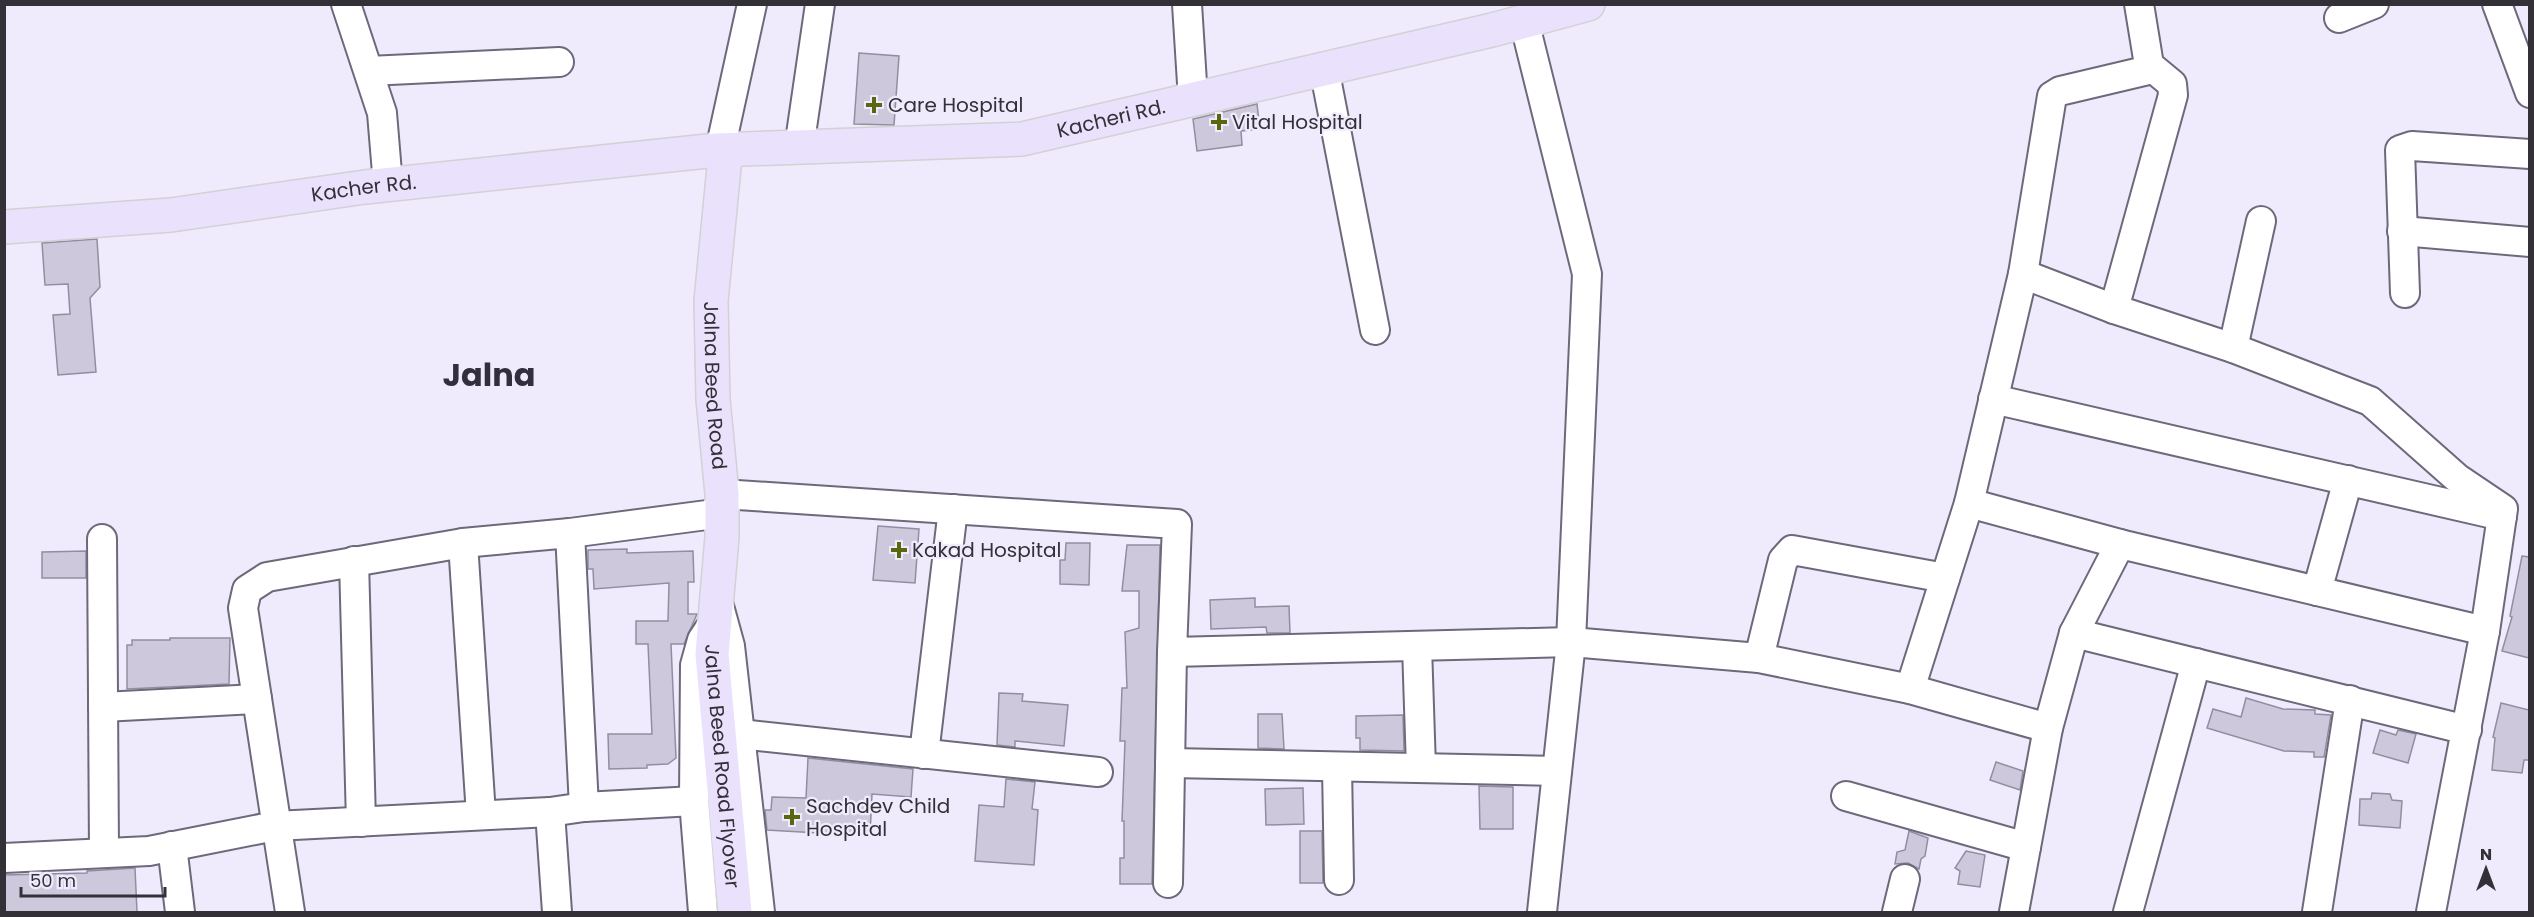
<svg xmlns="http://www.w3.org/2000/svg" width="2534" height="917" font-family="Poppins,sans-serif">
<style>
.building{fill:#cec8dd;stroke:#938da1;stroke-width:1.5}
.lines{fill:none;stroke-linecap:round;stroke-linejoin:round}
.minor-casing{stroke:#6e687b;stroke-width:32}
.major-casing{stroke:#d2d1d3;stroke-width:36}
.minor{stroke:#fff;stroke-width:28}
.major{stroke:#eae1fd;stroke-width:33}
.poi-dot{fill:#596810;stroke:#f0ebfc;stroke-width:2}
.labels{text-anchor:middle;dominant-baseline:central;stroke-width:4.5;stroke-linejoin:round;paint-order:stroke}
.poi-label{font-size:20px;fill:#333038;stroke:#f0ebfc;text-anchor:start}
.street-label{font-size:20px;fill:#333038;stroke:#f0ebfc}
.town-label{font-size:32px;font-weight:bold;fill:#332e3e;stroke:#f0ebfc}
</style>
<rect width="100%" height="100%" fill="#f0ebfc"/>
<g class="building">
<path d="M 859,53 L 899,56 L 894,125 L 854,124 Z"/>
<path d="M 1257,104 L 1260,129 L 1241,131 L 1242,145 L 1197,151 L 1193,119 Z"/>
<path d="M 97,239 L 100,287 L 90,298 L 96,372 L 58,375 L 53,315 L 70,314 L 68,284 L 45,285 L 42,243 Z"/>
<path d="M 878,526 L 919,529 L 915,583 L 873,580 Z"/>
<path d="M 1066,543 L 1090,543 L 1089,585 L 1060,584 L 1060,560 L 1065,560 Z"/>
<path d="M 1127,545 L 1160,545 L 1152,884 L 1120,884 L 1120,858 L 1124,858 L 1124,821 L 1122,821 L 1125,741 L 1120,741 L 1122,688 L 1127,688 L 1125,632 L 1139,628 L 1139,591 L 1122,591 Z"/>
<path d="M 627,549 L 627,553 L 693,551 L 694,582 L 688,582 L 688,614 L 697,614 L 684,644 L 671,644 L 676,758 L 668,764 L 647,765 L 647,768 L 609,769 L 608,734 L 652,734 L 648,644 L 636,644 L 636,621 L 668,621 L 669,583 L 594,589 L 593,569 L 588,569 L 588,550 Z"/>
<path d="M 86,551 L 86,578 L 42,578 L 42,552 Z"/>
<path d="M 2522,556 L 2529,557 L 2529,658 L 2502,651 L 2512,617 L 2510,616 Z"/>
<path d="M 1255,598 L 1255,607 L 1289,606 L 1290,633 L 1267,633 L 1266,627 L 1211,629 L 1210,600 Z"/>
<path d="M 170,638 L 230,638 L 229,684 L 127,689 L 127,645 L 132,645 L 132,640 L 170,640 Z"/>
<path d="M 999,693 L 1023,694 L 1022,701 L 1068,705 L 1064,746 L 1015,741 L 1015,747 L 997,745 Z"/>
<path d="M 2246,698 L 2283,709 L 2315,710 L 2315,714 L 2331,715 L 2324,757 L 2314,757 L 2314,752 L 2284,751 L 2207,728 L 2213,709 L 2241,717 Z"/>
<path d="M 2501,703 L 2529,710 L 2529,760 L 2524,760 L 2522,773 L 2492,770 L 2495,738 L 2493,737 Z"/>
<path d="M 1258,714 L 1282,714 L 1284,749 L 1258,748 Z"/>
<path d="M 1403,715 L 1404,751 L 1360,750 L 1360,738 L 1356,738 L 1356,716 Z"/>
<path d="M 2380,730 L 2396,735 L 2398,730 L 2416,734 L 2408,763 L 2373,753 Z"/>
<path d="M 808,758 L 913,769 L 911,797 L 872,794 L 870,836 L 767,830 L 765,810 L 771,810 L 772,797 L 806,798 Z"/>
<path d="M 1996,762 L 2023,771 L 2020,790 L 1990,780 Z"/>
<path d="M 1006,779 L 1035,782 L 1032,809 L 1038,810 L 1034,865 L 975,861 L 979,805 L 1004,807 Z"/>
<path d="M 1479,786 L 1513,787 L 1513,829 L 1480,829 Z"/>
<path d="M 1303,788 L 1304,824 L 1266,825 L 1265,789 Z"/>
<path d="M 2372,793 L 2390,794 L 2392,800 L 2402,801 L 2400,828 L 2359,825 L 2360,799 L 2371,799 Z"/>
<path d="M 1300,831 L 1322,831 L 1323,883 L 1300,883 Z"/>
<path d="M 1909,831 L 1928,838 L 1925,856 L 1921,859 L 1919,869 L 1908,863 L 1895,864 L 1897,852 L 1905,850 Z"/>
<path d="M 1966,851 L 1985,855 L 1980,887 L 1958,884 L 1960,871 L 1955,868 Z"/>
<path d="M 135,868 L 137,912 L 4,912 L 4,875 L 87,873 L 87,871 Z"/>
</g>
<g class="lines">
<defs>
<g id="minor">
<path d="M 346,4 L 382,113 L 388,185"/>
<path d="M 1187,4 L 1193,99"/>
<path d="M 2497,4 L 2530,93"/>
<path d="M 2339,18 L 2374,4"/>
<path d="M 1524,21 L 1587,274 L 1571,642 L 1542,912"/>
<path d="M 1324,68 L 1375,330"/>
<path d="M 369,71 L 559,62"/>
<path d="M 799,148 L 820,4"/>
<path d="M 720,150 L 752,4"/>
<path d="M 2402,231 L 2530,242"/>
<path d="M 2023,274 L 2052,96 L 2060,91 L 2153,69"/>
<path d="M 2405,293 L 2400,150 L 2412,146 L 2530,154"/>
<path d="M 2114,309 L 2173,95 L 2172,84 L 2149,65 L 2139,4"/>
<path d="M 2233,348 L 2261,221"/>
<path d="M 1993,399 L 2502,516"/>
<path d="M 722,494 L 1177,524 L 1172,652 L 1571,642 L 1759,658 L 1910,689 L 2048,728"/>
<path d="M 570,533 L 584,807"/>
<path d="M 102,539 L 104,853"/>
<path d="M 463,543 L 481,815"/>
<path d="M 2120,544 L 1969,503 L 2023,274 L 2114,309 L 2233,348 L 2370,401 L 2457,478 L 2503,509 L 2485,631"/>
<path d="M 354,561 L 361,822"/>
<path d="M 2317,591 L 2348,480"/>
<path d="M 719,606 L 730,646 L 760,912"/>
<path d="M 2074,633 L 2467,730"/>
<path d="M 1417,646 L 1421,768"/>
<path d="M 1759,658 L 1783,560 L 1792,550 L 1945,578"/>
<path d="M 1910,689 L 1969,503"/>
<path d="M 103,707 L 257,699"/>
<path d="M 740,734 L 1098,772"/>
<path d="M 924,754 L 953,509"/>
<path d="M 1170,763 L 1557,771"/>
<path d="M 1337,767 L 1339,880"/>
<path d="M 1846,796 L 2026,847"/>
<path d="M 550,812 L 557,912"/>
<path d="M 172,846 L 180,912"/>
<path d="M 4,858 L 149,851 L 275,826 L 550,812 L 584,807 L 694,801"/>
<path d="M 1168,883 L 1172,652"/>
<path d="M 290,912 L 243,608 L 247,590 L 267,577 L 463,543 L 570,533 L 722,513"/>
<path d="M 703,912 L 694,801 L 695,665 L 702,640 L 712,625"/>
<path d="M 1897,912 L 1905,879"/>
<path d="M 2014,912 L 2048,728 L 2074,633 L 2120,544 L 2485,631 L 2431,912"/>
<path d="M 2128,912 L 2196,663"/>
<path d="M 2317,912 L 2350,700"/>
</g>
<g id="major">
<path id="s1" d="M 722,151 L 725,157 L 711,301 L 713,399 L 722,494 L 722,537 L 712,654 L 735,912"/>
<path id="s2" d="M 4,227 L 171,215 L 365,187 L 717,150 L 1022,139 L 1492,30 L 1588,4"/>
</g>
</defs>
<use href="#minor" class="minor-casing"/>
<use href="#major" class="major-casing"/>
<use href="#minor" class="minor"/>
<use href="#major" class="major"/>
</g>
<g class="poi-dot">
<path d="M871 96h6v6h6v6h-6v6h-6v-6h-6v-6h6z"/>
<path d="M1216 113h6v6h6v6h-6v6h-6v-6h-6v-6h6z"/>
<path d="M896 541h6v6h6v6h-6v6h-6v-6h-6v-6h6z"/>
<path d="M789 808h6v6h6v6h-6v6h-6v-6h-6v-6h6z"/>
</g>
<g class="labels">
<g class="poi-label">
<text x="888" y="105">Care Hospital</text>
<text x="1232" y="122">Vital Hospital</text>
<text x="912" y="550">Kakad Hospital</text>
<text x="806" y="806">Sachdev Child<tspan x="806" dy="23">Hospital</tspan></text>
</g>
<g class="street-label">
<text stroke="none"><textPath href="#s2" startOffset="1114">Kacheri Rd.</textPath></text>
<text stroke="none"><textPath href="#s2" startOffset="362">Kacher Rd.</textPath></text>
<text stroke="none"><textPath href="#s1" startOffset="236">Jalna Beed Road</textPath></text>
<text stroke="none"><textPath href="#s1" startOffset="618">Jalna Beed Road Flyover</textPath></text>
</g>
<g class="town-label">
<text x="489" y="374">Jalna</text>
</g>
</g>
<rect width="2534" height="917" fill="none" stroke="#333038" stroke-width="12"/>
<g transform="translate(2486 869)" stroke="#f0ebfc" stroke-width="4.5" paint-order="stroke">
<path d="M0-4.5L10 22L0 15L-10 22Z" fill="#333038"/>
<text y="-9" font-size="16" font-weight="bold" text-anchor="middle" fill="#333038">N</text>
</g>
<path d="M21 887v9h144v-9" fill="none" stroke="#333038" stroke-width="3"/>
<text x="30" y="887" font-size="18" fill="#333038" stroke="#f0ebfc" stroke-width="4.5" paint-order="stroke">50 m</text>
</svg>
